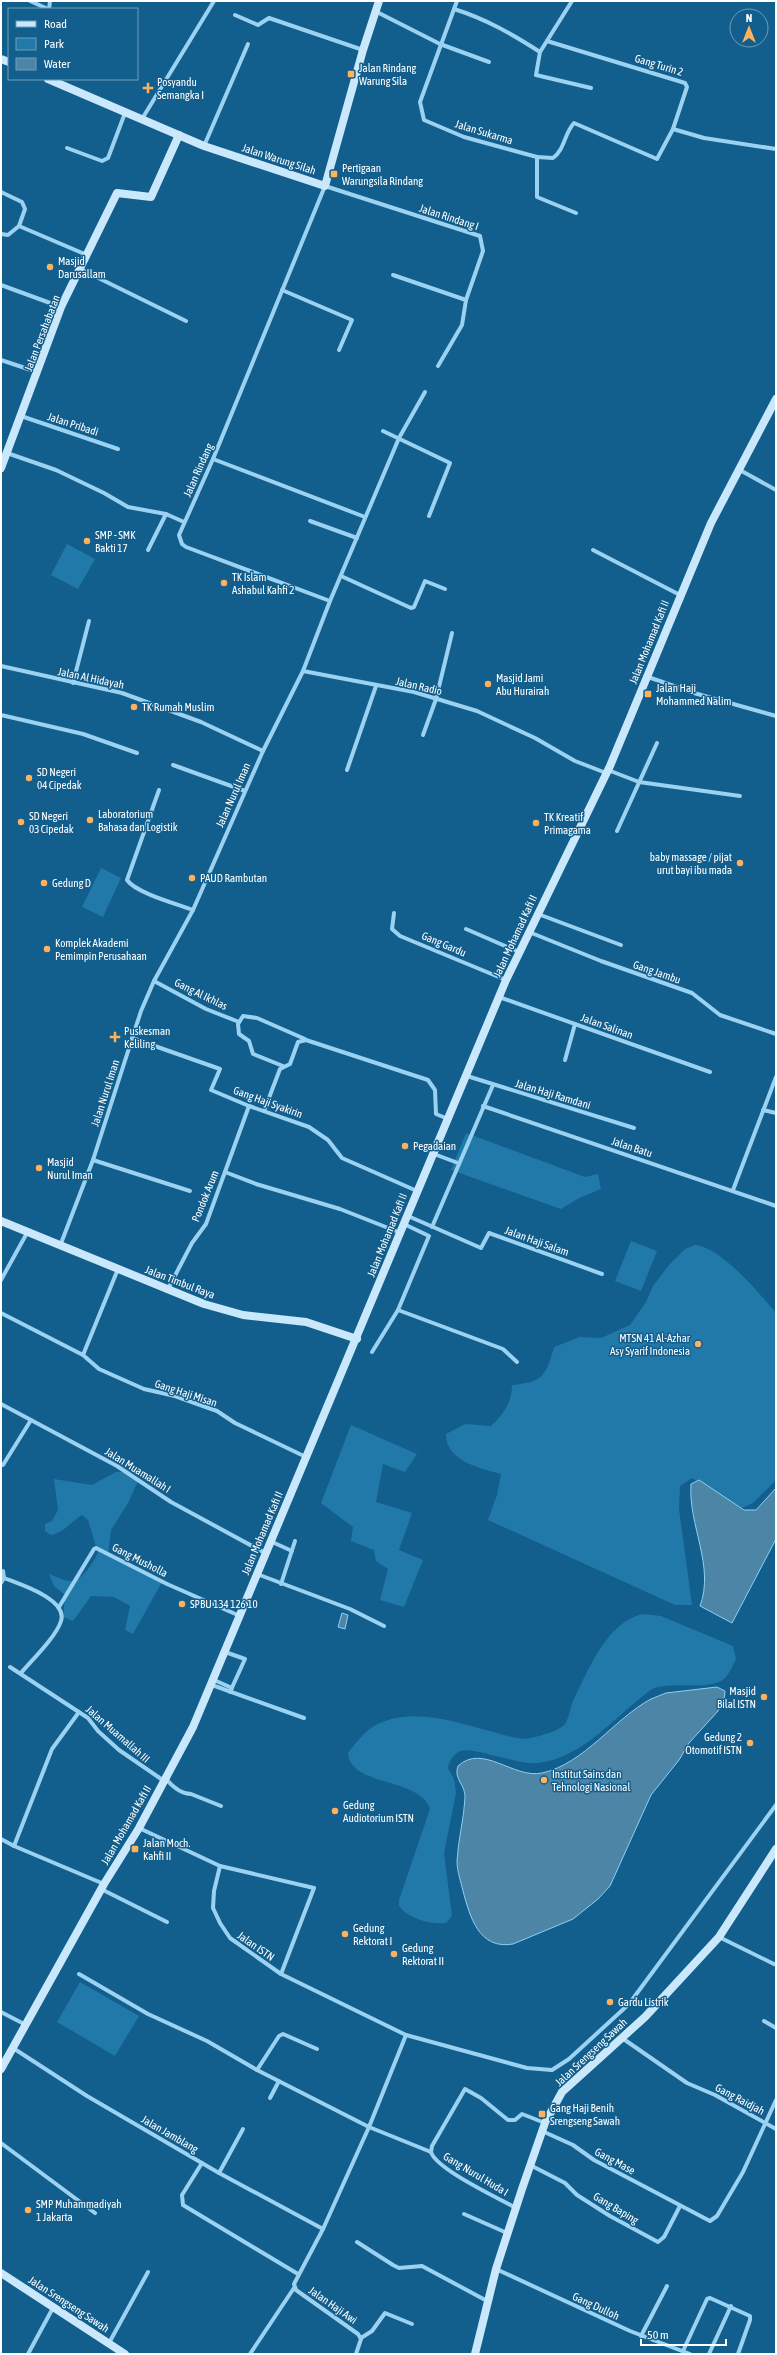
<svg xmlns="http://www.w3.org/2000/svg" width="777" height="2355" font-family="'Asap Condensed',sans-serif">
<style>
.green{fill:#2179aa}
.water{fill:#4d85a6;stroke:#8cd0f5}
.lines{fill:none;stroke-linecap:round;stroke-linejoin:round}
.street{stroke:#9bd2f1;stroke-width:4}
.secondary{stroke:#c9e8fc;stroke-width:8}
.poi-dot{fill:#ffb15b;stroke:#125e8d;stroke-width:1.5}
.labels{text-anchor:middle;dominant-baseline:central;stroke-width:3;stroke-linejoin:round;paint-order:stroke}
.street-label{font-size:11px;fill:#fff;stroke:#125e8d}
.poi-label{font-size:11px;fill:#fff;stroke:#125e8d;text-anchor:start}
</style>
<rect width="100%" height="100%" fill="#125e8d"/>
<g class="green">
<path d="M 67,544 L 95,559 L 78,589 L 51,575 Z"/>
<path d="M 101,868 L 121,878 L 103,917 L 82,907 Z"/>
<path d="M 466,1133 L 585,1177 L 598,1174 L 601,1189 L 579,1198 L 561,1209 L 451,1170 Z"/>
<path d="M 631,1241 L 657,1251 L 641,1291 L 615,1281 Z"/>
<path d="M 695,1245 C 721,1247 760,1294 776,1313 L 776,1480 L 753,1503 L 742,1508 L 692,1478 L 680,1486 L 679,1509 L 692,1605 L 675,1605 L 488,1520 L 497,1495 L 501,1474 C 479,1468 446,1461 446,1434 L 465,1424 L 491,1426 C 503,1415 512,1402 512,1385 C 543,1382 546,1376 554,1347 L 580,1337 L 601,1338 L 630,1325 L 646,1302 L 653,1286 L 669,1265 L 685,1249 Z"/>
<path d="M 351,1425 L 417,1454 L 405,1472 L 383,1464 L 376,1502 L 412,1513 L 399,1550 L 423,1560 L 404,1607 L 380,1600 L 388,1569 L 376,1561 L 374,1550 L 351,1541 L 353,1527 L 321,1503 Z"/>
<path d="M 116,1472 L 124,1472 L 138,1481 L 128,1503 L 111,1530 L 108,1555 L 162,1582 L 133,1634 L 125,1630 L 130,1606 L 114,1597 L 91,1596 L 73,1621 L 63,1617 L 65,1595 L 54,1586 L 49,1574 C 55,1576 64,1581 70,1581 C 83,1581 93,1562 98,1553 L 88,1520 L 82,1515 C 71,1522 63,1533 51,1535 L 45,1531 L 45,1524 L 52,1521 L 58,1510 L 54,1479 L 92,1485 Z"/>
<path d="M 642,1614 L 661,1616 L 733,1646 L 736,1659 C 733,1665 730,1673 725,1678 C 710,1692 673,1680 652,1689 C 617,1714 584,1758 538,1763 C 519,1766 474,1746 460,1751 C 454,1754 449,1761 448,1768 L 454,1779 L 456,1793 L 444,1853 L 452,1916 L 446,1923 C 432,1925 407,1918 399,1906 L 399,1900 L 430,1809 C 420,1777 350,1787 348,1753 C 355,1744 367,1728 378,1724 C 413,1707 455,1722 490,1731 C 503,1734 518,1741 531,1738 C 540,1736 559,1731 565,1724 C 569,1718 570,1708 573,1701 C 588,1671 606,1623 642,1614 Z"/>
<path d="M 80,1982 L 139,2016 L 115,2056 L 57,2022 Z"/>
</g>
<g class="water">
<path d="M 699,1480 L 744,1510 L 756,1510 L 776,1488 L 776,1539 L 732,1623 L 700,1606 C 715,1566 688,1525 691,1484 Z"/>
<path d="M 342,1613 L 348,1615 L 345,1629 L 338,1627 Z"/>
<path d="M 717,1687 L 725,1691 L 724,1701 L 718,1711 L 689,1743 L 679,1760 L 651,1795 L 610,1886 L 598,1899 L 573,1919 L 513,1944 C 479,1950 470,1917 463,1891 C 461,1882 457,1871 457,1861 C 458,1840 464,1819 465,1798 C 466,1785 453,1779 458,1766 C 483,1743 513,1779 542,1773 C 584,1764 615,1718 651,1699 L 666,1693 Z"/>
</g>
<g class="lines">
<g class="street">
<path d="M 30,1 L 48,9"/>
<path d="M 457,1 L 420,102 L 424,120 L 464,137 L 537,157 L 537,197 L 576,213"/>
<path d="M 572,1 L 540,52 L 536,75 L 591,88"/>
<path d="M 49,9 L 50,1"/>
<path d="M 454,9 C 486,19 512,34 540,52"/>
<path d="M 375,11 L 440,44 L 489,62"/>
<path d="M 235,15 L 258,25 L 269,18 L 363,50"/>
<path d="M 547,41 L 685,83 L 687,87 L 673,129 L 704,138 L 776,149"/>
<path d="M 142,119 L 214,1"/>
<path d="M 204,146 L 248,44"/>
<path d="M 67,148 L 102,161 L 108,158 L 125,113"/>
<path d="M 537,157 L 553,158 C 565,149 564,134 574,123 L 657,159 L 673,129"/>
<path d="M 1,192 L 22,202 L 25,209 L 19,226 L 87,255"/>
<path d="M 1,234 L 8,235 L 19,226"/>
<path d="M 80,269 L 186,321"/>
<path d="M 393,275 L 466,300"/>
<path d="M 1,285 L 61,307"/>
<path d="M 282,290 L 352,320 L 339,350"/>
<path d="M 1,360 L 37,372"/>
<path d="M 21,416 L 118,449"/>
<path d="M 383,431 L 450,463 L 429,516"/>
<path d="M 7,453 L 56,470 L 104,493 L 128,507 L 166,514"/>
<path d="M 213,459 L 365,517"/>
<path d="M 738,469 L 776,490"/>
<path d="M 310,521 L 357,538"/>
<path d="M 148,550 L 166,514 L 184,522"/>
<path d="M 593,550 L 680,595"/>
<path d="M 341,576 L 411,608 L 414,607 L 425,581 L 445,589"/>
<path d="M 330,601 L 399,438 L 425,392"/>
<path d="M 1,666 L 122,693 L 201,722 L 263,751"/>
<path d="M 303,671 L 330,601 L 186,547 L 182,544 L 179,535 L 213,459 L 325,186 L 480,236 L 483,251 L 466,300 L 462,325 L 438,366"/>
<path d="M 648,677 L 694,693 L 776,716"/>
<path d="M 73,683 L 89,621"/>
<path d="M 1,715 L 83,734 L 137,753"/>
<path d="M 423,735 L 436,699 L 452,633"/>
<path d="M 173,765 L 245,791"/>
<path d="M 347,770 L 376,686"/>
<path d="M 608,770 L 639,782 L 740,796"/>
<path d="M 159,790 L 127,880 C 136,893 177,904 193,910"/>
<path d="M 617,831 L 657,743"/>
<path d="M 394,913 L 392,929 L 400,936 L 506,980"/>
<path d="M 538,914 L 621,945"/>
<path d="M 466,929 L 519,952"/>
<path d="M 529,932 L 601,961 L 692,993 L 720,1015 L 776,1034"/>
<path d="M 154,981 L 206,1009 L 239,1022"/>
<path d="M 499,997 L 710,1072"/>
<path d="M 132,1038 L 220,1069 L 211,1090 L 249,1106 L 309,1127 L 328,1140 L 342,1158 L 417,1191"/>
<path d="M 565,1060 L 575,1024"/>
<path d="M 283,1066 L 253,1054 L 249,1041 L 239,1034 L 238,1024 L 243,1016 L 257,1018 L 305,1039"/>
<path d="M 467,1076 L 634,1128"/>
<path d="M 483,1106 L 776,1206"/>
<path d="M 763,1110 L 776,1113"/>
<path d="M 264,1111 L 280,1069 L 290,1064 L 298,1042 L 306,1040 L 428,1080 L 435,1090 L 436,1114 L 448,1119"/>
<path d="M 434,1154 L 458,1163"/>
<path d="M 93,1160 L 190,1191"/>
<path d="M 225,1172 L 256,1184 L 340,1209 L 401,1233"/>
<path d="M 733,1190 L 776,1077"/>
<path d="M 408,1216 L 481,1248 L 489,1233 L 602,1274"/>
<path d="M 404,1224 L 429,1236 L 398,1310 L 503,1349 L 517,1362"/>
<path d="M 432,1227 L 493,1085"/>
<path d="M 60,1246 L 93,1160 L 141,1011 L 154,981 L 193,910 L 263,751 L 303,671 L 414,692 L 477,711 L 535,738 L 575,761 L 606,773"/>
<path d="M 1,1280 L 27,1233"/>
<path d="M 168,1289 L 192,1243 L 206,1224 L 249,1106"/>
<path d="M 1,1313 L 83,1355 L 99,1369 L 144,1389 L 175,1396 L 217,1411 L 235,1423 L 306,1457"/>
<path d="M 372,1352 L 398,1310"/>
<path d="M 83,1355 L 118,1269"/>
<path d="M 1,1404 L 117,1466 L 171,1502 L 265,1553"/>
<path d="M 1,1464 L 3,1465 L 31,1420"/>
<path d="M 270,1541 L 292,1551"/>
<path d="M 3,1571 L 4,1578"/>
<path d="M 257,1574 L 350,1609 L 384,1626"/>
<path d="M 1,1583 L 4,1578 C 19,1584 68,1599 61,1621 C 56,1637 32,1660 21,1673"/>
<path d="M 281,1584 L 295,1541"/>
<path d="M 59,1607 L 94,1549 L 96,1548 L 167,1584 L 240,1616"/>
<path d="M 225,1652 L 245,1659 L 230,1692"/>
<path d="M 10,1667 L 88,1718 L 98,1731 L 119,1750 L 164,1781"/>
<path d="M 214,1680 L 232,1688"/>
<path d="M 212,1685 L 304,1718"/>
<path d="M 166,1779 C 172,1786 181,1794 191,1794 L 221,1806"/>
<path d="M 139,1828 L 220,1866 L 314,1888 L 281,1974"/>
<path d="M 1,1839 L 14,1846 L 104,1884"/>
<path d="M 14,1846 L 52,1749 L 79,1712"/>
<path d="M 220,1866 L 214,1891 L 213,1908 L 220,1923 L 230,1938 L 281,1974 L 406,2035 L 527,2068 L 552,2070 L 569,2059 L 629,2004 L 776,1805"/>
<path d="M 101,1889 L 167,1922"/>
<path d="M 719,1937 L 776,1965"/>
<path d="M 79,1974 L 148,2014 L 207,2041 L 257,2070 L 369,2127 L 431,2152"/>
<path d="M 1,2012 L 26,2025"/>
<path d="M 764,2021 L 776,2028"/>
<path d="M 622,2038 L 687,2083 L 715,2095 L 776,2129"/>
<path d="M 13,2048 L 87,2096 L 219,2173 L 323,2229"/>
<path d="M 257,2070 L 279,2036 L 283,2034 L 317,2049"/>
<path d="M 270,2098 L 279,2081"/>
<path d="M 542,2131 L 573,2145 L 594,2160 L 710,2221 L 717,2216 L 743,2172 L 776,2100"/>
<path d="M 1,2143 L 95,2213"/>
<path d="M 431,2152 L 432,2146 L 465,2089 L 481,2098 L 508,2120 L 515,2120 L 522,2114 L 545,2123"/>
<path d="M 431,2152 C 436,2169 498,2198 516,2208"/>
<path d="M 202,2163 L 182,2195 L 183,2205 L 298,2274"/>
<path d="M 530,2165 L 565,2183 L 577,2195 L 610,2216 L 658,2242 L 664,2237 L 680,2206"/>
<path d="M 219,2173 L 243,2129"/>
<path d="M 464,2214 L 507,2233"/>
<path d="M 357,2242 L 393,2265 L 399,2268 L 422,2266 L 489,2302"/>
<path d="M 496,2269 L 630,2331 L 690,2354"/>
<path d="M 641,2336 L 667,2286"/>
<path d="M 361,2338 L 372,2331 L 385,2313 L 412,2324"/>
<path d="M 109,2343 L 148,2272"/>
<path d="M 683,2351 L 707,2299 L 710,2298 L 750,2316 L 750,2320 L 738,2354"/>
<path d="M 28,2354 L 54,2306"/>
<path d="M 250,2354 L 294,2288"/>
<path d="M 356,2354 L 361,2339 L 358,2334 L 296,2290 L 294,2284 L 323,2229 L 369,2127 L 406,2035"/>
<path d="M 709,2354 L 731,2306"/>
</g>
<g class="secondary">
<path d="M 1,59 L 9,62"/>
<path d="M 48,79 L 204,146 L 325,186 L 363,50 L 379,1"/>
<path d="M 1,468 L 61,307 L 117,193 L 151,197 L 179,135"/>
<path d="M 1,1221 L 204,1304 L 243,1315 L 306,1322 L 357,1339"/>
<path d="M 1,2069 L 104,1884 L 139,1828 L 193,1727 L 506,980 L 610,766 L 711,523 L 776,399"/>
<path d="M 1,2273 L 125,2354"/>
<path d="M 475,2354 L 496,2269 L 522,2189 L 545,2123 L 562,2092 L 645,2017 L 719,1937 L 776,1849"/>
</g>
</g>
<g class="poi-dot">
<rect x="347" y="70" width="8" height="8" rx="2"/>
<path d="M146 82h4v4h4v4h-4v4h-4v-4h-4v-4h4z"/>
<rect x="330" y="170" width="8" height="8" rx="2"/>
<circle cx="50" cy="267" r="4"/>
<circle cx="87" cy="541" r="4"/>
<circle cx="224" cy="583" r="4"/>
<circle cx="488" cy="684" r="4"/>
<rect x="644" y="690" width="8" height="8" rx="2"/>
<circle cx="134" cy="707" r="4"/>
<circle cx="29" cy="778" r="4"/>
<circle cx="90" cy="820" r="4"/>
<circle cx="21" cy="822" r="4"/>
<circle cx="536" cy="823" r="4"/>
<circle cx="740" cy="863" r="4"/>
<circle cx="192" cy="878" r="4"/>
<circle cx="44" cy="883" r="4"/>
<circle cx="47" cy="949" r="4"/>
<path d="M113 1031h4v4h4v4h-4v4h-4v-4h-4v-4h4z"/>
<circle cx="405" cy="1146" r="4"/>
<circle cx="39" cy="1168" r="4"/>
<circle cx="698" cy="1344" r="4"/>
<circle cx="182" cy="1604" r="4"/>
<circle cx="764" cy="1697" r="4"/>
<circle cx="750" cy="1743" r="4"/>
<circle cx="544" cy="1780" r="4"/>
<circle cx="335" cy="1811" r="4"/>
<rect x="131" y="1845" width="8" height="8" rx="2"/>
<circle cx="345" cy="1934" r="4"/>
<circle cx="394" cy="1954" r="4"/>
<circle cx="610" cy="2002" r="4"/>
<rect x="538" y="2110" width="8" height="8" rx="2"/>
<circle cx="28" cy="2210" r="4"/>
</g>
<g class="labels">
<g class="street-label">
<text transform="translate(659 65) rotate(17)">Gang Turin 2</text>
<text transform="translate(484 132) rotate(17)">Jalan Sukarma</text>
<text transform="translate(279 159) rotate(18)">Jalan Warung Silah</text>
<text transform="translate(449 217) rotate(18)">Jalan Rindang I</text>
<text transform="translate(42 333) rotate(-69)">Jalan Persahabatan</text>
<text transform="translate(73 424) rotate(18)">Jalan Pribadi</text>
<text transform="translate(198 470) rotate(-66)">Jalan Rindang</text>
<text transform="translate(649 642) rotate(-68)">Jalan Mohamad Kafi II</text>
<text transform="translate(91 678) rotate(12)">Jalan Al Hidayah</text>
<text transform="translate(419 686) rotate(13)">Jalan Radio</text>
<text transform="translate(233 795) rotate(-66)">Jalan Nurul Iman</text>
<text transform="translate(515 936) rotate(-65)">Jalan Mohamad Kafi II</text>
<text transform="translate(444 944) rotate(23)">Gang Gardu</text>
<text transform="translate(657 972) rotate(19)">Gang Jambu</text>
<text transform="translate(201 994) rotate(26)">Gang Al Ikhlas</text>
<text transform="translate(607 1026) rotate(20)">Jalan Salinan</text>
<text transform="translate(105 1093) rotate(-72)">Jalan Nurul Iman</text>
<text transform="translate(553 1094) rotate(17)">Jalan Haji Ramdani</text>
<text transform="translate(268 1102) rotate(20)">Gang Haji Syakirin</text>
<text transform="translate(632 1147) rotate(18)">Jalan Batu</text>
<text transform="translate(205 1196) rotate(-68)">Pondok Arum</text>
<text transform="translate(387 1235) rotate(-68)">Jalan Mohamad Kafi II</text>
<text transform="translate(537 1241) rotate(20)">Jalan Haji Salam</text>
<text transform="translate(180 1282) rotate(21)">Jalan Timbul Raya</text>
<text transform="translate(186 1393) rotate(18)">Gang Haji Misan</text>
<text transform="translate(138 1470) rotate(32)">Jalan Muamallah I</text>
<text transform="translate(262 1533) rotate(-67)">Jalan Mohamad Kafi II</text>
<text transform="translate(140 1560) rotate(27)">Gang Musholla</text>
<text transform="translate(118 1734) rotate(41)">Jalan Muamallah III</text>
<text transform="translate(126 1825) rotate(-60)">Jalan Mohamad Kafi II</text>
<text transform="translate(256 1946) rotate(35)">Jalan ISTN</text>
<text transform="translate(591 2052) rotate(-43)">Jalan Srengseng Sawah</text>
<text transform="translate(740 2099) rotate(28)">Gang Raidjah</text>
<text transform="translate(170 2134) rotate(30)">Jalan Jamblang</text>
<text transform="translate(615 2161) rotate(28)">Gang Mase</text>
<text transform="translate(476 2174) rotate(31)">Gang Nurul Huda I</text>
<text transform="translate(616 2208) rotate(31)">Gang Baping</text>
<text transform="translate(69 2304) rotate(33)">Jalan Srengseng Sawah</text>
<text transform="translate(333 2305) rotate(35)">Jalan Haji Awi</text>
<text transform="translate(596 2306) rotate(25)">Gang Dulloh</text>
</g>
<g class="poi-label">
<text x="359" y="68">Jalan Rindang<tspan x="359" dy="13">Warung Sila</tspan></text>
<text x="157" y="82">Posyandu<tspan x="157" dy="13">Semangka I</tspan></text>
<text x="342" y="168">Pertigaan<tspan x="342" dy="13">Warungsila Rindang</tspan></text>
<text x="58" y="261">Masjid<tspan x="58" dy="13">Darusallam</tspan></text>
<text x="95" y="535">SMP - SMK<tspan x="95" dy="13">Bakti 17</tspan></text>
<text x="232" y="577">TK Islam<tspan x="232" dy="13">Ashabul Kahfi 2</tspan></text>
<text x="496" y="678">Masjid Jami<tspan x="496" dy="13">Abu Hurairah</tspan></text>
<text x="656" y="688">Jalan Haji<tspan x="656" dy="13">Mohammed Nalim</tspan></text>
<text x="142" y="707">TK Rumah Muslim</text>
<text x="37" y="772">SD Negeri<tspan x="37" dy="13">04 Cipedak</tspan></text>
<text x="98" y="814">Laboratorium<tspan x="98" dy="13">Bahasa dan Logistik</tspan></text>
<text x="29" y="816">SD Negeri<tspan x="29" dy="13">03 Cipedak</tspan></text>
<text x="544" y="817">TK Kreatif<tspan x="544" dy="13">Primagama</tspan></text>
<text x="732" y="857" text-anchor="end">baby massage / pijat<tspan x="732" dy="13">urut bayi ibu mada</tspan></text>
<text x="200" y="878">PAUD Rambutan</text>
<text x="52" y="883">Gedung D</text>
<text x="55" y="943">Komplek Akademi<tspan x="55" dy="13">Pemimpin Perusahaan</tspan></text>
<text x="124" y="1031">Puskesman<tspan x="124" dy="13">Keliling</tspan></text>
<text x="413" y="1146">Pegadaian</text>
<text x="47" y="1162">Masjid<tspan x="47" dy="13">Nurul Iman</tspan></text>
<text x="690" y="1338" text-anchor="end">MTSN 41 Al-Azhar<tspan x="690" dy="13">Asy Syarif Indonesia</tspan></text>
<text x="190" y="1604">SPBU 134 126 10</text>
<text x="756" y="1691" text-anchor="end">Masjid<tspan x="756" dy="13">Bilal ISTN</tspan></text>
<text x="742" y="1737" text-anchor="end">Gedung 2<tspan x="742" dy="13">Otomotif ISTN</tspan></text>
<text x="552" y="1774">Institut Sains dan<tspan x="552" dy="13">Tehnologi Nasional</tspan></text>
<text x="343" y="1805">Gedung<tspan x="343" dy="13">Audiotorium ISTN</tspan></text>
<text x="143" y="1843">Jalan Moch.<tspan x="143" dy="13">Kahfi II</tspan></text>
<text x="353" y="1928">Gedung<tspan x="353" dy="13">Rektorat I</tspan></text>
<text x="402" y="1948">Gedung<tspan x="402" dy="13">Rektorat II</tspan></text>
<text x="618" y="2002">Gardu Listrik</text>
<text x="550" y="2108">Gang Haji Benih<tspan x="550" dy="13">Srengseng Sawah</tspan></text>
<text x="36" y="2204">SMP Muhammadiyah<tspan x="36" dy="13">1 Jakarta</tspan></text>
</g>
</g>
<rect width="777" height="2355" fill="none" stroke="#ffffff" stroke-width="4"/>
<rect x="8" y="8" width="130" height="72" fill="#125e8d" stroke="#719ebb"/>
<rect x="16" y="21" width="20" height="6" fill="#c9e8fc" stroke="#719ebb"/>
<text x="44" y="28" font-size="12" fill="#ffffff">Road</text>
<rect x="16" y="38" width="20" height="12" fill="#2179aa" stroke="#719ebb"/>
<text x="44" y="48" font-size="12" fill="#ffffff">Park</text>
<rect x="16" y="58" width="20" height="12" fill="#4d85a6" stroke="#719ebb"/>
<text x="44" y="68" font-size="12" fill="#ffffff">Water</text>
<g transform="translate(749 28)"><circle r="19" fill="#125e8d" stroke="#719ebb"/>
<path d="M0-3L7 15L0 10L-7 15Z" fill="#ffb15b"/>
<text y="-6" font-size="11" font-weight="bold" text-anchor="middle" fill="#ffffff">N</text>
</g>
<path d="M641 2339v6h85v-6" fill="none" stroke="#ffffff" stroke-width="2"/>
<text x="647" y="2339" font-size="12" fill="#ffffff" stroke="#125e8d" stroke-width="3" paint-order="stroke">50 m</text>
</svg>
